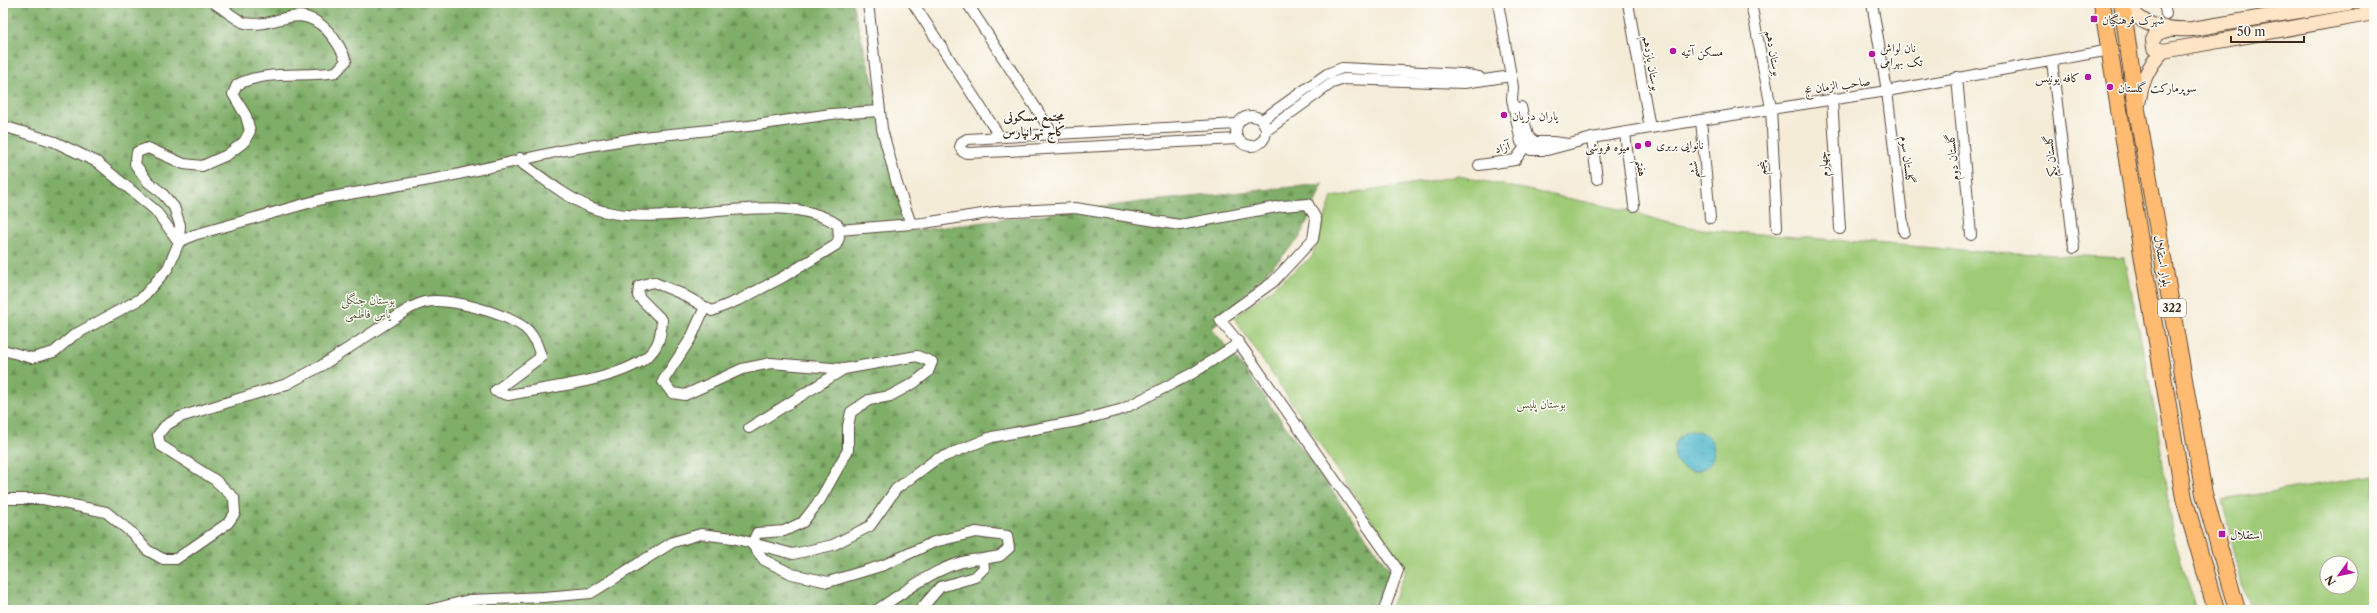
<svg xmlns="http://www.w3.org/2000/svg" width="2377" height="613" font-family="'Libre Caslon Text',Amiri,serif">
<style>
.forest{fill:url(#forest-firs);stroke:#5d6c42}
.green{fill:#9fca76;stroke:#6d7a4a;fill-rule:evenodd}
.water{fill:url(#water-ripples);stroke:#447074}
.lines{fill:none;stroke-linecap:round;stroke-linejoin:round}
.street-casing{stroke:#57473a;stroke-width:12}
.secondary-casing{stroke:#57473a;stroke-width:16}
.primary-casing{stroke:#57473a;stroke-width:18}
.street{stroke:#fff;stroke-width:10}
.secondary{stroke:#ffe4c6;stroke-width:14}
.primary{stroke:#ffbb71;stroke-width:16}
.poi-dot{fill:#b5179e;stroke:#fdfcf7;stroke-width:1.5}
.labels{text-anchor:middle;dominant-baseline:central;stroke-width:3;stroke-linejoin:round;paint-order:stroke}
.shield{fill:#fdfcf7;stroke:#75695f;stroke-width:1}
.shield-label{font-size:11px;font-weight:bold;fill:#3b2a1e}
.poi-label{font-size:12px;fill:#3b2a1e;stroke:#fdfcf7;text-anchor:start}
.street-label{font-size:12px;fill:#3b2a1e;stroke:#fdfcf7}
.park-label{font-size:12px;fill:#595a38;stroke:#fdfcf7}
.neighbourhood-label{font-size:13px;font-weight:bold;fill:#3b2a1e;stroke:#fdfcf7}
</style>
<defs>
<pattern id="forest-firs" width="22" height="20" patternUnits="userSpaceOnUse"><rect width="22" height="20" fill="#7fae67"/><path d="M5 1l3.5 6h-7zM16 11l3.5 6h-7z" fill="#698e54"/></pattern>
<pattern id="water-ripples" width="26" height="14" patternUnits="userSpaceOnUse"><rect width="26" height="14" fill="#4cb6ca"/><path d="M2 4q2-2 4 0t4 0M15 11q2-2 4 0t4 0" fill="none" stroke="#4094a3"/></pattern>
</defs>
<rect width="100%" height="100%" fill="#fdfcf7"/>
<filter id="ink" filterUnits="userSpaceOnUse"><feTurbulence type="fractalNoise" baseFrequency=".025" numOctaves="2"/><feDisplacementMap in="SourceGraphic" scale="8" xChannelSelector="R" yChannelSelector="G"/><feConvolveMatrix kernelMatrix="1 2 1 2 8 2 1 2 1" color-interpolation-filters="sRGB"/></filter>
<filter id="wash" filterUnits="userSpaceOnUse"><feTurbulence type="fractalNoise" baseFrequency=".012" numOctaves="4" result="noise"/><feDisplacementMap in="SourceGraphic" scale="16" xChannelSelector="R" yChannelSelector="G"/><feGaussianBlur stdDeviation="0.9" result="paint"/><feColorMatrix in="noise" values="0 0 0 0 0 0 0 0 0 0 0 0 0 0 0 0 0 1.4 0 .05"/><feComposite in="paint" operator="in"/></filter>
<g filter="url(#wash)">
<rect width="100%" height="100%" fill="#f5ecd8"/>
<path class="forest" d="M 3,3 L 852,3 L 913,231 L 1141,202 L 1323,184 L 1300,238 L 1212,329 L 1239,362 L 1390,570 L 1377,610 L 3,610 Z"/>
<g class="green">
<path d="M 1459,176 L 1630,211 L 1669,223 L 1708,230 L 1974,251 L 2125,258 L 2157,423 L 2172,531 L 2196,610 L 1389,610 L 1406,571 L 1234,318 L 1312,257 L 1332,197 Z"/>
<path d="M 2374,475 L 2374,610 L 2251,610 L 2242,585 L 2222,500 ZM 2327,563 L 2351,563 L 2351,587 L 2327,587 Z"/>
</g>
<circle class="water" cx="1694" cy="451" r="20"/>
</g>
<g filter="url(#ink)">
<g class="lines">
<defs>
<g id="street">
<path d="M 868,3 L 882,129 L 897,184 L 911,224"/>
<path d="M 913,3 L 1000,137"/>
<path d="M 967,3 L 1053,134 L 1053,139"/>
<path d="M 1498,3 L 1513,87 L 1512,99 L 1521,142 L 1531,150 L 1547,150 L 1592,138 L 1650,128 L 1887,91 L 2110,50"/>
<path d="M 1628,3 L 1650,128"/>
<path d="M 1751,3 L 1771,108 L 1777,227"/>
<path d="M 1872,3 L 1887,91 L 1904,232"/>
<path d="M 2164,3 L 2166,14"/>
<path d="M 2052,61 L 2074,248"/>
<path d="M 1957,77 L 1971,235"/>
<path d="M 1832,98 L 1840,229"/>
<path d="M 1521,107 L 1528,136 L 1535,142 L 1553,142 L 1568,144"/>
<circle cx="1251" cy="131" r="15"/>
<path d="M 1262,120 L 1327,74 L 1342,68 L 1462,74 L 1479,77"/>
<path d="M 1701,120 L 1710,218"/>
<path d="M 1237,124 L 967,139 L 962,142 L 960,147 L 963,152 L 968,153 L 1237,139"/>
<path d="M 3,126 L 55,142 L 97,162 L 155,210 L 179,242"/>
<path d="M 1266,131 L 1332,83 L 1344,79 L 1464,83 L 1511,76"/>
<path d="M 1625,133 L 1634,206"/>
<path d="M 1592,138 L 1597,179"/>
<path d="M 1479,165 L 1515,160 L 1526,146"/>
<path d="M 179,242 L 194,235 L 326,198 L 446,177 L 560,151 L 642,137 L 749,126 L 831,114 L 880,111"/>
<path d="M 705,307 L 691,338 L 663,381 L 672,393 L 685,395 L 742,369 L 771,363 L 844,369 L 917,356 L 932,362 L 928,372 L 914,383 L 890,396 L 869,400 L 851,412 L 848,426 L 848,450 L 820,500 L 803,522 L 784,531 L 757,533 L 752,544"/>
<path d="M 1239,343 L 1398,570 L 1384,610"/>
<path d="M 3,350 L 32,358 L 54,352 L 74,335 L 142,298 L 168,268 L 179,242 L 180,225 L 174,207 L 161,192 L 148,182 L 135,164 L 137,152 L 148,148 L 184,164 L 202,166 L 227,155 L 244,142 L 250,131 L 246,116 L 233,94 L 237,85 C 266,69 304,78 336,72 L 346,61 C 342,49 335,39 327,30 C 296,0 278,29 245,23 C 238,21 221,7 214,3"/>
<path d="M 749,428 L 844,369"/>
<path d="M 3,499 L 43,499 L 106,512 L 132,533 L 147,550 L 163,559 L 176,559 L 228,523 L 235,513 L 234,498 L 215,480 L 160,445 L 158,435 L 165,426 L 180,417 L 287,384 L 321,366 L 410,308 C 415,306 420,303 425,302 C 449,297 504,313 525,328 C 534,335 538,346 541,357 L 495,391 L 508,395 C 544,388 625,380 650,354 C 660,344 661,333 662,320 L 638,296 L 639,286 L 653,282 L 682,294 L 712,311 L 741,299 L 783,277 L 836,245 L 839,238 L 838,225 C 780,184 660,235 590,207 C 566,197 544,179 523,164 L 520,158"/>
<path d="M 752,544 L 764,560 L 792,574 L 828,582 L 884,565 L 934,542 L 976,532 L 1007,536 L 1009,548 L 1000,556 L 983,559"/>
<path d="M 429,610 L 469,600 L 544,597 L 591,593 L 673,542 L 701,534 L 733,538 L 793,554 L 833,545 L 870,526 L 896,489 L 935,460 L 992,437 L 1078,421 L 1123,409 L 1193,373 L 1239,343 L 1220,320 L 1273,282 L 1313,239 L 1316,219 L 1308,204 L 1282,206 L 1180,225 L 1075,208 L 995,212 L 924,223 L 839,230"/>
<path d="M 877,610 C 908,590 945,559 983,559 L 984,568 L 975,577 L 940,587 L 920,610"/>
</g>
<g id="secondary">
<path d="M 2127,3 C 2140,28 2166,30 2192,29 L 2348,3"/>
<path d="M 2163,51 L 2154,48 L 2153,40 L 2157,33 L 2168,30"/>
<path d="M 2138,104 C 2142,82 2147,67 2163,51 L 2374,13"/>
</g>
<g id="primary">
<path d="M 2102,3 L 2144,266 L 2184,498 L 2216,610"/>
<path d="M 2122,3 L 2137,110 L 2204,494 L 2237,610"/>
</g>
</defs>
<use href="#street" class="street-casing"/>
<use href="#secondary" class="secondary-casing"/>
<use href="#primary" class="primary-casing"/>
<use href="#street" class="street"/>
<use href="#secondary" class="secondary"/>
<use href="#primary" class="primary"/>
</g>
</g>
<g class="poi-dot">
<rect x="2090" y="15" width="8" height="8" rx="2"/>
<circle cx="1673" cy="51" r="4"/>
<circle cx="1872" cy="54" r="4"/>
<circle cx="2088" cy="77" r="4"/>
<circle cx="2110" cy="87" r="4"/>
<circle cx="1504" cy="115" r="4"/>
<circle cx="1648" cy="144" r="4"/>
<circle cx="1638" cy="146" r="4"/>
<rect x="2218" y="530" width="8" height="8" rx="2"/>
</g>
<g class="labels">
<rect class="shield" x="2158" y="299" width="28" height="18" rx="3"/>
<g class="shield-label">
<text x="2172" y="308">322</text>
</g>
<g class="poi-label">
<text x="2102" y="19">شهرک فرهنگیان</text>
<text x="1880" y="47">نان‌ لواش‌<tspan x="1880" dy="14">تک‌ بهرامی</tspan></text>
<text x="1681" y="51">مسکن آتیه</text>
<text x="2080" y="77" text-anchor="end">کافه یونیس</text>
<text x="2118" y="87">سوپرمارکت گلستان</text>
<text x="1512" y="115">یاران دریان</text>
<text x="1656" y="144">نانوایی بربری</text>
<text x="1630" y="146" text-anchor="end">میوه فروشی</text>
<text x="2230" y="534">استقلال</text>
</g>
<g class="street-label">
<text transform="translate(1774 53) rotate(80)">بوستان دهم</text>
<text transform="translate(1652 63) rotate(80)">بوستان یازدهم</text>
<text transform="translate(1837 85) rotate(-8)">صاحب الزمان عج</text>
<text transform="translate(1502 147) rotate(-15)">آزاد</text>
<text transform="translate(2050 156) rotate(-97)">گلستان یکم</text>
<text transform="translate(1952 157) rotate(-96)">گلستان دوم</text>
<text transform="translate(1908 160) rotate(83)">گلستان سوم</text>
<text transform="translate(1823 164) rotate(-94)">چهارم</text>
<text transform="translate(1642 168) rotate(83)">هفتم</text>
<text transform="translate(1761 168) rotate(-93)">پنجم</text>
<text transform="translate(1693 170) rotate(-96)">ششم</text>
<text transform="translate(2163 261) rotate(80)">بلوار استقلال</text>
</g>
<g class="park-label">
<text x="368" y="299">بوستان جنگلی<tspan x="368" dy="14">یاس فاطمی</tspan></text>
<text x="1541" y="403">بوستان پلیس</text>
</g>
<g class="neighbourhood-label">
<text x="1034" y="116">مجتمع مسکونی<tspan x="1034" dy="15">کاج تهرانپارس</tspan></text>
</g>
</g>
<rect width="2377" height="613" fill="none" stroke="#fdfcf7" stroke-width="16"/>
<g transform="translate(2339 575) rotate(237)"><circle r="19" fill="#fdfcf7" stroke="#afa8a0"/>
<path d="M0-3L7 15L0 10L-7 15Z" fill="#b5179e"/>
<text y="-6" font-size="11" font-weight="bold" text-anchor="middle" fill="#3b2a1e">N</text>
</g>
<path d="M2231 36v6h73v-6" fill="none" stroke="#3b2a1e" stroke-width="2"/>
<text x="2237" y="36" font-size="12" fill="#3b2a1e" stroke="#fdfcf7" stroke-width="3" paint-order="stroke">50 m</text>
</svg>
